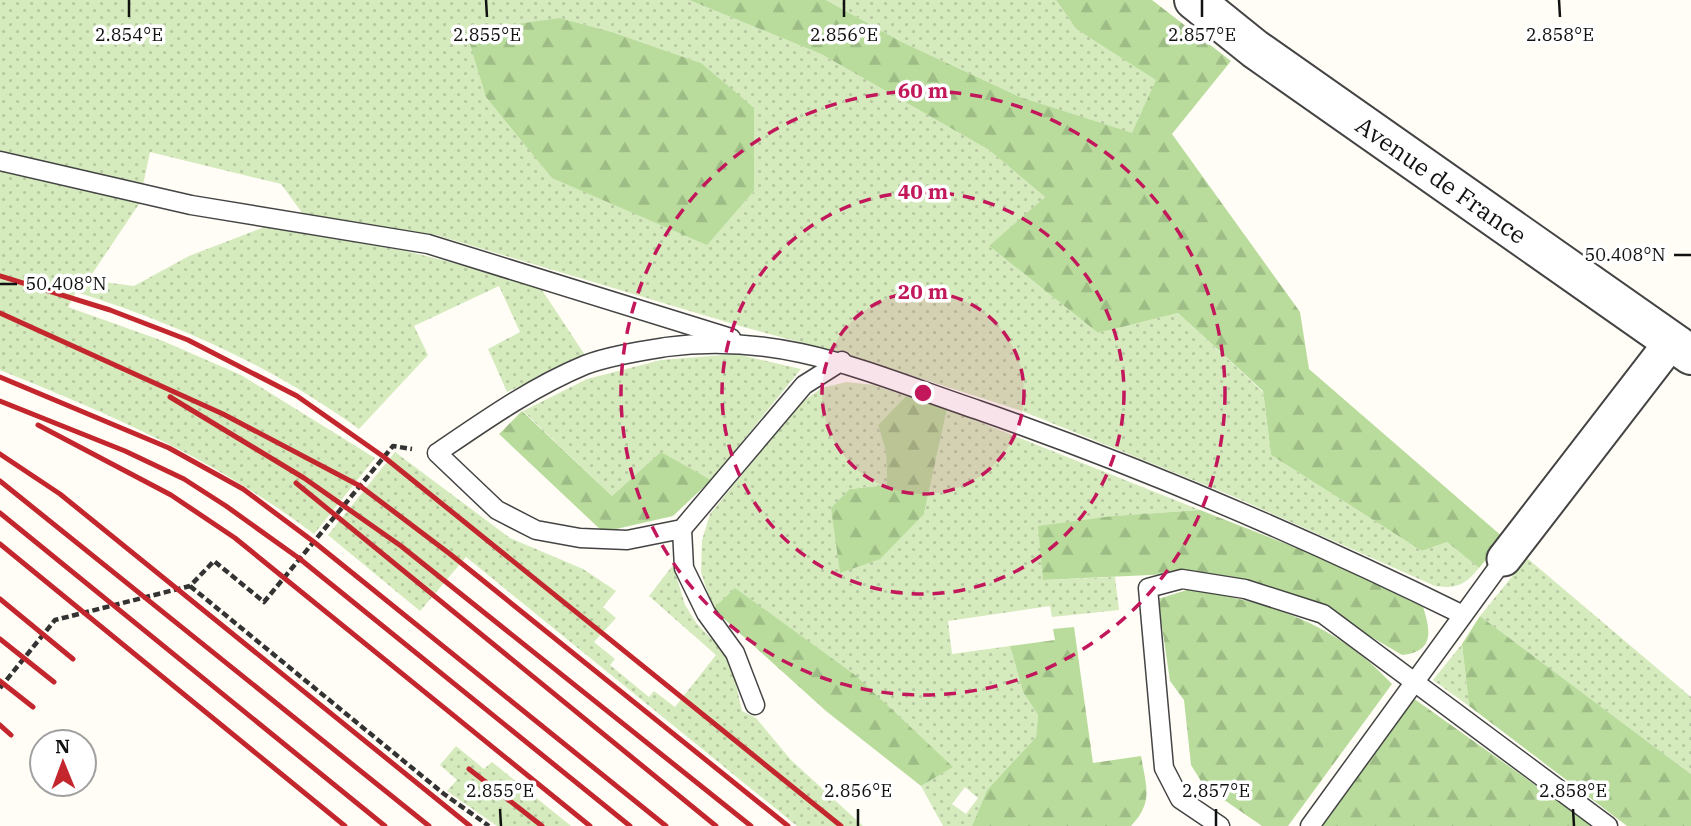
<svg xmlns="http://www.w3.org/2000/svg" width="1691" height="826" font-family="'IBM Plex Serif',serif">
<style>
.grass{fill:url(#grass-dots);fill-rule:evenodd}
.forest{fill:url(#forest-firs)}
.lines{fill:none;stroke-linecap:round;stroke-linejoin:round}
.service-casing{stroke:#444;stroke-width:21}
.minor-casing{stroke:#444;stroke-width:37}
.tertiary-casing{stroke:#444;stroke-width:42}
.path{stroke:#333;stroke-width:4.5;stroke-dasharray:7 3.5;stroke-linecap:butt}
.service{stroke:#fff;stroke-width:18}
.minor{stroke:#fff;stroke-width:33}
.tertiary{stroke:#fff;stroke-width:38}
.rail{stroke:#c4262e;stroke-width:5}
.ticks{fill:none;stroke:#111;stroke-width:2.5}
.ring{fill:none;stroke:#c2185b;stroke-width:3.5;stroke-dasharray:12 9}
.labels{text-anchor:middle;dominant-baseline:central;stroke-width:7;stroke-linejoin:round;paint-order:stroke}
.street-label{font-size:24px;fill:#111;stroke:#fff}
.ticks-label{font-size:18px;text-anchor:middle;fill:#111;stroke:#fff;stroke-width:7;stroke-linejoin:round;paint-order:stroke}
.centre{fill:#c2185b;stroke:#fff;stroke-width:3.5}
.ring-label{font-size:21px;text-anchor:middle;font-weight:bold;fill:#c2185b;stroke:#fff;stroke-width:7;stroke-linejoin:round;paint-order:stroke}
</style>
<defs>
<pattern id="grass-dots" width="8" height="8" patternUnits="userSpaceOnUse" patternTransform="scale(1.75)"><rect width="8" height="8" fill="#d5ebbd"/><path d="M2 2h.1M6 6h.1" fill="none" stroke="#b6c8a1" stroke-width="1.8" stroke-linecap="round"/></pattern>
<pattern id="forest-firs" width="22" height="20" patternUnits="userSpaceOnUse" patternTransform="scale(1.75)"><rect width="22" height="20" fill="#b9dc9c"/><path d="M5 1l3.5 6h-7zM16 11l3.5 6h-7z" fill="#9ebc85"/></pattern>
</defs>
<rect width="100%" height="100%" fill="#fffdf5"/>
<g class="grass">
<path d="M 0,0 L 689,0 L 821,54 L 989,150 L 1045,197 L 990,247 L 1098,333 L 1178,313 L 1263,392 L 1271,455 L 1422,551 L 1447,542 L 1479,568 C 1465,585 1457,589 1435,586 L 1230,495 L 1022,411 L 851,356 L 740,326 L 436,235 L 303,214 L 281,184 L 150,152 L 139,204 L 88,280 L 134,286 L 189,256 L 267,226 L 406,251 L 538,284 L 587,358 L 507,392 L 488,349 L 520,332 L 499,286 L 414,326 L 428,355 L 359,429 C 270,365 180,325 76,292 L 68,307 L 163,341 L 241,375 L 375,458 L 314,534 C 215,459 114,416 0,370 ZM 560,18 L 612,32 L 701,63 L 754,191 L 707,244 Z"/>
<path d="M 826,0 L 1056,0 L 1076,29 L 1157,80 L 1132,134 L 1020,97 L 902,42 Z"/>
<path d="M 736,354 L 801,369 L 711,480 L 661,453 L 612,496 L 523,411 L 587,379 L 661,360 Z"/>
<path d="M 847,382 L 874,385 L 906,396 L 878,425 L 886,452 L 887,485 L 850,489 L 924,514 L 947,409 L 1200,510 L 1113,516 L 1043,580 L 1115,577 L 1119,610 L 1052,617 L 1050,606 L 948,621 L 952,654 L 1010,646 L 1023,692 L 1038,715 L 1036,737 L 987,790 L 972,826 L 943,826 L 921,786 L 952,767 L 713,609 L 701,572 L 702,540 L 710,514 L 799,404 L 822,388 ZM 965,787 L 978,798 L 966,814 L 952,804 Z"/>
<path d="M 395,452 L 510,538 L 583,569 L 616,591 L 603,607 L 616,618 L 594,642 L 615,659 L 610,665 L 649,697 L 654,691 L 675,707 L 716,655 L 649,596 L 673,565 L 685,605 L 697,624 L 730,658 L 742,711 L 756,718 L 791,760 L 863,826 L 797,826 L 466,557 L 420,611 L 328,535 Z"/>
<path d="M 1527,558 L 1691,697 L 1691,774 L 1480,616 Z"/>
<path d="M 1462,644 L 1469,706 L 1433,680 Z"/>
<path d="M 456,746 L 484,769 L 492,762 L 571,826 L 497,826 L 447,791 L 457,780 L 440,765 Z"/>
</g>
<g class="forest">
<path d="M 689,0 L 826,0 L 902,42 L 1020,97 L 1132,133 L 1156,80 L 1076,29 L 1056,0 L 1152,0 L 1231,61 L 1172,134 L 1300,312 L 1309,369 L 1504,538 L 1479,568 L 1447,542 L 1422,551 L 1271,455 L 1263,391 L 1178,313 L 1098,333 L 989,246 L 1045,197 L 989,150 L 821,54 Z"/>
<path d="M 560,18 L 612,32 L 701,63 L 754,108 L 754,191 L 707,245 L 552,178 L 486,97 L 466,31 Z"/>
<path d="M 906,396 L 947,409 L 924,514 L 880,559 L 840,573 L 831,508 L 850,489 L 887,485 L 886,452 L 878,425 Z"/>
<path d="M 522,411 L 612,496 L 661,452 L 711,480 L 673,516 L 603,532 L 499,434 Z"/>
<path d="M 1200,510 L 1327,560 L 1423,607 C 1431,631 1434,652 1402,655 L 1326,610 L 1171,574 L 1043,580 L 1038,526 L 1113,516 Z"/>
<path d="M 735,588 L 855,675 L 953,767 L 921,786 L 826,711 L 713,609 Z"/>
<path d="M 1190,589 C 1271,603 1334,622 1392,684 L 1288,826 L 1262,826 L 1204,786 L 1191,765 L 1184,700 L 1170,681 L 1158,599 Z"/>
<path d="M 1480,616 L 1691,774 L 1691,826 L 1627,826 L 1469,706 L 1462,644 Z"/>
<path d="M 1074,627 L 1093,763 L 1141,756 C 1146,786 1154,802 1131,826 L 972,826 L 987,790 L 1036,737 L 1038,715 L 1023,692 L 1010,646 L 1055,640 L 1053,629 Z"/>
<path d="M 1413,698 L 1593,826 L 1320,826 Z"/>
</g>
<g class="lines">
<defs>
<g id="service">
<path d="M 0,161 L 191,205 L 428,244 L 731,338"/>
<path d="M 842,361 L 804,385 L 682,529 L 627,540 L 580,538 L 536,530 L 497,510 L 437,453 C 484,421 532,387 585,365 C 608,356 641,351 666,347 C 782,331 871,374 978,410 C 1144,468 1305,537 1463,615"/>
<path d="M 682,529 L 684,568 L 706,613 L 735,653 L 755,705"/>
<path d="M 1220,826 L 1180,799 L 1164,768 L 1148,588 L 1182,579 L 1245,589 L 1323,614 L 1608,826"/>
<path d="M 1310,826 L 1504,559"/>
</g>
<path id="minor" d="M 1504,559 L 1672,341"/>
<g id="tertiary">
<path id="s1" d="M 1194,0 L 1255,49 L 1691,355"/>
</g>
</defs>
<use href="#service" class="service-casing"/>
<use href="#minor" class="minor-casing"/>
<use href="#tertiary" class="tertiary-casing"/>
<g class="path">
<path d="M 190,586 L 444,794 L 489,826"/>
<path d="M 0,688 L 55,620 L 190,586 L 214,561 L 264,602 L 393,446 L 412,449"/>
</g>
<use href="#service" class="service"/>
<use href="#minor" class="minor"/>
<use href="#tertiary" class="tertiary"/>
<g class="rail">
<path d="M 0,276 L 110,310 L 188,340 L 297,396 L 384,457 L 841,826"/>
<path d="M 0,313 L 223,414 L 360,486 L 450,554 L 788,826"/>
<path d="M 0,377 L 169,448 L 243,489 L 314,542 L 666,826"/>
<path d="M 170,397 L 304,478 L 401,546 L 751,826"/>
<path d="M 0,401 L 125,451 L 184,479 L 226,506 L 300,559 L 630,826"/>
<path d="M 38,425 L 171,495 L 235,538 L 590,826"/>
<path d="M 0,454 L 60,494 L 470,826"/>
<path d="M 0,481 L 429,826"/>
<path d="M 296,483 L 716,826"/>
<path d="M 0,513 L 385,826"/>
<path d="M 0,544 L 345,826"/>
<path d="M 0,599 L 73,659"/>
<path d="M 0,639 L 54,682"/>
<path d="M 0,681 L 33,707"/>
<path d="M 0,725 L 11,735"/>
<path d="M 469,769 L 542,826"/>
</g>
</g>
<path class="ticks" d="M 129,0 L 129,17M 486,0 L 487,17M 844,0 L 844,17M 1202,0 L 1202,17M 1559,0 L 1560,17M 1674,255 L 1691,255M 0,284 L 17,284M 500,809 L 501,826M 858,809 L 858,826M 1216,809 L 1216,826M 1573,809 L 1574,826"/>
<circle cx="923" cy="393" r="101" fill="#c2185b" fill-opacity=".12"/>
<g class="ring">
<circle cx="923" cy="393" r="101"/>
<circle cx="923" cy="393" r="201"/>
<circle cx="923" cy="393" r="302"/>
</g>
<g class="labels">
<g class="street-label">
<text stroke="none"><textPath href="#s1" startOffset="306">Avenue de France</textPath></text>
</g>
</g>
<g class="ticks-label">
<text x="129" y="41">2.854°E</text>
<text x="487" y="41">2.855°E</text>
<text x="844" y="41">2.856°E</text>
<text x="1202" y="41">2.857°E</text>
<text x="1560" y="41">2.858°E</text>
<text x="1625" y="261">50.408°N</text>
<text x="66" y="290">50.408°N</text>
<text x="500" y="797">2.855°E</text>
<text x="858" y="797">2.856°E</text>
<text x="1216" y="797">2.857°E</text>
<text x="1573" y="797">2.858°E</text>
</g>
<circle cx="923" cy="393" r="10" class="centre"/>
<g class="ring-label">
<text x="923" y="98">60 m</text>
<text x="923" y="199">40 m</text>
<text x="923" y="299">20 m</text>
</g>
<g transform="translate(63 763) rotate(359)"><circle r="33" fill="#ffffff" stroke="#a0a0a0" stroke-width="2"/>
<path d="M0-5L12 26L0 18L-12 26Z" fill="#c4262e"/>
<text y="-10" font-size="19" font-weight="bold" text-anchor="middle" fill="#111111">N</text>
</g>
</svg>
